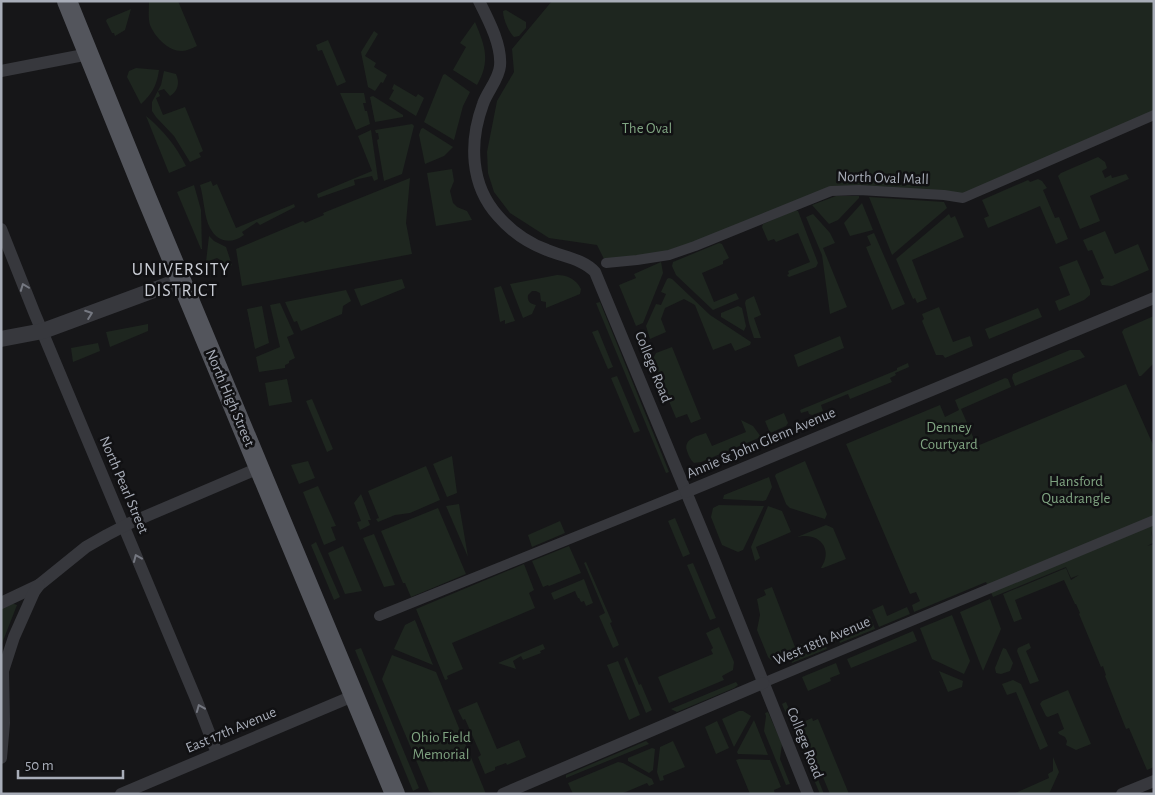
<svg xmlns="http://www.w3.org/2000/svg" width="1155" height="795" font-family="'Alegreya Sans',sans-serif">
<style>
.green{fill:#1e261f}
.lines{fill:none;stroke-linecap:round;stroke-linejoin:round}
.pedestrian{stroke:#37383d;stroke-width:10}
.minor{stroke:#37383d;stroke-width:12}
.tertiary{stroke:#37383d;stroke-width:16}
.primary{stroke:#53555c;stroke-width:20}
.oneway{stroke:#757881}
.labels{text-anchor:middle;dominant-baseline:central;stroke-width:5;stroke-linejoin:round;paint-order:stroke}
.park-label{font-size:15px;fill:#7fa381;stroke:#111113}
.street-label{font-size:15px;fill:#a8adb8;stroke:#111113}
.quarter-label{font-size:18px;letter-spacing:1px;fill:#c9ccd4;stroke:#111113}
</style>
<rect width="100%" height="100%" fill="#161618"/>
<g class="green">
<path d="M 149,1 L 178,1 L 197,46 C 192,48 187,51 182,51 C 168,51 155,37 150,25 C 148,18 149,9 149,1 Z"/>
<path d="M 552,1 L 1154,1 L 1154,115 L 963,198 L 843,189 L 695,246 L 606,263 L 597,245 L 549,238 L 510,213 L 494,192 L 488,173 L 487,152 L 497,101 L 514,72 L 512,49 Z"/>
<path d="M 131,9 L 125,30 L 115,36 L 114,33 L 112,33 L 106,21 L 107,19 Z"/>
<path d="M 506,10 L 526,22 L 526,28 L 519,36 L 514,37 C 508,31 503,18 503,11 Z"/>
<path d="M 475,22 C 485,46 491,61 477,85 L 453,70 L 466,47 L 460,43 Z"/>
<path d="M 374,31 L 378,34 L 365,56 L 376,63 L 374,67 L 387,75 L 383,83 L 381,82 L 375,91 L 368,87 L 361,52 Z"/>
<path d="M 328,40 L 346,82 L 337,86 L 322,50 L 318,51 L 316,45 Z"/>
<path d="M 136,68 L 159,70 C 157,85 152,94 141,104 L 127,77 L 129,71 Z"/>
<path d="M 164,71 L 176,74 C 180,83 178,91 170,96 L 164,89 L 158,91 L 160,96 L 156,98 L 163,115 L 185,107 L 203,151 L 199,153 L 201,157 L 190,162 L 174,136 L 156,117 L 152,111 L 152,102 L 161,85 Z"/>
<path d="M 445,74 L 470,92 L 463,106 L 454,140 L 424,122 L 443,75 Z"/>
<path d="M 394,84 L 416,97 L 418,94 L 424,98 L 416,116 L 389,99 L 394,90 L 392,89 Z"/>
<path d="M 340,93 L 364,93 L 366,103 L 363,103 L 365,111 L 367,111 L 370,124 L 356,130 Z"/>
<path d="M 373,96 L 403,115 L 403,117 L 375,122 L 370,97 Z"/>
<path d="M 146,116 C 163,130 176,146 186,166 L 169,173 Z"/>
<path d="M 412,124 L 414,126 L 402,174 L 384,181 L 377,140 L 379,139 L 378,133 L 376,133 L 375,130 Z"/>
<path d="M 423,128 L 453,147 L 444,156 L 425,164 L 419,135 L 421,129 Z"/>
<path d="M 371,130 L 378,179 L 374,181 L 372,176 L 354,180 L 355,185 L 318,198 L 317,194 L 372,171 L 358,136 Z"/>
<path d="M 1098,157 L 1105,162 L 1107,168 L 1102,171 L 1105,178 L 1111,175 L 1112,178 L 1126,174 L 1129,179 L 1090,196 L 1100,221 L 1080,229 L 1058,176 L 1061,173 Z"/>
<path d="M 452,169 L 454,181 L 450,191 L 453,203 L 457,207 L 467,211 L 472,220 L 436,226 L 427,173 Z"/>
<path d="M 410,178 L 406,223 L 412,254 L 242,286 L 236,249 L 303,221 L 305,223 L 324,215 L 323,213 Z"/>
<path d="M 1038,179 L 1042,181 L 1047,188 L 1043,190 L 1055,218 L 1059,217 L 1068,239 L 1056,244 L 1040,206 L 988,228 L 984,218 L 989,216 L 982,200 L 1028,180 L 1030,182 Z"/>
<path d="M 211,181 L 213,186 L 217,184 L 236,228 L 294,204 L 295,207 L 260,225 L 257,222 L 242,232 L 244,235 C 232,244 218,243 210,228 C 204,217 204,198 200,185 Z"/>
<path d="M 194,185 L 201,210 L 202,249 L 201,249 L 177,192 Z"/>
<path d="M 836,196 L 859,196 L 859,198 L 838,220 L 829,224 L 812,205 Z"/>
<path d="M 869,197 L 944,202 L 947,208 L 892,255 Z"/>
<path d="M 862,203 L 873,230 L 850,236 L 844,223 Z"/>
<path d="M 795,210 L 798,211 L 818,263 L 816,267 L 789,277 L 787,275 L 789,274 L 788,271 L 810,262 L 798,233 L 776,242 L 774,239 L 768,241 L 762,227 L 763,224 Z"/>
<path d="M 813,214 L 830,233 L 835,243 L 823,248 L 847,307 L 830,314 L 822,255 L 806,217 Z"/>
<path d="M 949,214 L 951,218 L 955,216 L 964,237 L 912,260 L 927,299 L 917,303 L 915,298 L 913,299 L 896,259 Z"/>
<path d="M 1105,231 L 1115,254 L 1138,244 L 1149,270 L 1112,286 L 1102,285 L 1100,280 L 1104,278 L 1092,250 L 1088,251 L 1083,240 Z"/>
<path d="M 874,233 L 905,304 L 892,310 L 866,247 L 871,245 L 867,236 Z"/>
<path d="M 209,236 L 214,241 L 226,247 L 232,265 L 225,268 L 222,261 L 217,258 L 206,262 Z"/>
<path d="M 719,243 L 722,244 L 729,258 L 723,261 L 723,264 L 702,273 L 714,302 L 736,293 L 739,299 L 713,310 L 676,275 L 672,266 L 673,262 Z"/>
<path d="M 1077,260 L 1090,290 L 1090,295 L 1084,300 L 1059,311 L 1055,301 L 1070,295 L 1059,267 Z"/>
<path d="M 661,262 L 663,273 L 643,323 L 636,326 L 619,285 L 636,278 L 634,274 Z"/>
<path d="M 557,275 C 567,275 576,279 581,289 L 580,294 L 546,308 L 546,302 L 541,301 L 540,293 L 536,291 L 532,291 L 528,295 C 527,301 530,304 536,305 L 532,314 L 523,318 L 510,284 Z"/>
<path d="M 669,278 L 672,279 L 710,315 L 751,342 L 750,345 L 735,351 L 731,343 L 713,350 L 695,305 L 684,299 L 665,308 L 661,319 L 666,332 L 650,339 L 646,326 L 656,304 L 661,305 L 666,294 L 661,292 L 667,279 Z"/>
<path d="M 402,279 L 405,288 L 361,306 L 354,289 Z"/>
<path d="M 501,286 L 515,321 L 505,324 L 505,320 L 500,322 L 494,288 Z"/>
<path d="M 346,290 L 351,301 L 343,306 L 342,314 L 301,331 L 297,321 L 294,322 L 285,302 Z"/>
<path d="M 754,296 L 761,315 L 754,318 L 761,338 L 754,338 L 749,323 L 745,303 L 746,300 Z"/>
<path d="M 600,302 L 669,472 L 666,473 L 596,303 Z"/>
<path d="M 280,303 L 294,334 L 287,337 L 295,358 L 289,361 L 289,363 L 285,365 L 285,368 L 259,372 L 256,357 L 280,347 L 270,305 Z"/>
<path d="M 262,306 L 269,343 L 255,349 L 247,309 Z"/>
<path d="M 738,306 L 742,308 L 746,326 L 744,331 L 721,317 L 721,313 Z"/>
<path d="M 939,307 L 953,342 L 970,336 L 973,346 L 945,358 L 943,355 L 936,355 L 922,321 L 924,319 L 922,314 Z"/>
<path d="M 1038,308 L 1042,317 L 989,339 L 985,329 Z"/>
<path d="M 1154,316 L 1154,363 L 1141,376 L 1139,376 L 1122,332 L 1124,329 Z"/>
<path d="M 148,324 L 148,331 L 110,347 L 106,332 Z"/>
<path d="M 598,330 L 613,367 L 608,369 L 592,332 Z"/>
<path d="M 840,336 L 844,348 L 798,367 L 794,355 Z"/>
<path d="M 98,343 L 100,351 L 73,362 L 71,348 Z"/>
<path d="M 672,347 L 701,419 L 691,423 L 687,414 L 676,418 L 652,361 L 656,353 Z"/>
<path d="M 1070,350 L 1080,350 L 1085,357 L 1015,386 L 1012,378 L 1013,374 Z"/>
<path d="M 908,363 L 909,367 L 895,373 L 896,375 L 890,378 L 892,382 L 850,399 L 848,394 L 821,405 L 823,411 L 812,415 L 809,414 L 808,411 L 801,413 L 800,410 L 897,370 L 897,368 Z"/>
<path d="M 617,376 L 640,431 L 634,433 L 611,378 Z"/>
<path d="M 1005,378 L 1008,379 L 1011,387 L 961,409 L 977,446 L 1126,384 L 1154,447 L 1154,539 L 1151,530 L 1153,543 L 1147,546 L 1154,544 L 1154,767 L 1147,770 L 1129,728 L 1126,729 L 1105,676 L 1106,675 L 1103,666 L 1101,667 L 1079,614 L 1080,613 L 1076,604 L 1075,604 L 1064,580 L 1015,600 L 1022,619 L 1014,622 L 1003,594 L 1066,568 L 1071,580 L 1079,575 L 1071,578 L 1066,567 L 993,597 L 986,582 L 914,612 L 912,605 L 920,601 L 916,592 L 910,594 L 846,444 L 940,405 L 945,417 L 959,410 L 955,400 Z"/>
<path d="M 287,379 L 292,402 L 269,406 L 265,383 Z"/>
<path d="M 312,399 L 333,449 L 327,452 L 306,401 Z"/>
<path d="M 784,413 L 788,423 L 786,426 L 770,433 L 765,421 Z"/>
<path d="M 741,420 L 753,426 L 761,437 L 701,462 L 694,463 C 690,459 689,456 687,451 C 683,439 697,436 706,433 L 712,446 L 746,432 Z"/>
<path d="M 452,456 L 457,493 L 447,497 L 433,464 Z"/>
<path d="M 308,461 L 315,478 L 299,484 L 291,465 Z"/>
<path d="M 805,461 L 827,514 L 825,519 L 790,508 L 786,504 L 775,476 L 776,474 Z"/>
<path d="M 426,466 L 440,500 L 410,513 L 395,515 L 378,522 L 376,519 L 379,518 L 368,491 Z"/>
<path d="M 769,477 L 772,487 L 766,500 L 763,501 L 723,499 L 724,495 Z"/>
<path d="M 318,486 L 336,526 L 331,527 L 336,540 L 324,545 L 303,492 Z"/>
<path d="M 361,494 L 371,520 L 368,520 L 370,525 L 360,530 L 357,522 L 361,521 L 354,503 Z"/>
<path d="M 459,504 L 468,557 L 446,506 Z"/>
<path d="M 719,505 L 764,506 L 743,550 L 738,552 L 722,545 L 711,517 L 713,508 Z"/>
<path d="M 768,506 L 782,511 L 791,532 L 756,547 L 760,558 L 755,561 L 751,547 Z"/>
<path d="M 438,508 L 466,574 L 411,597 L 405,583 L 403,583 L 381,531 Z"/>
<path d="M 675,518 L 690,554 L 683,557 L 668,521 Z"/>
<path d="M 560,521 L 565,533 L 532,547 L 528,535 Z"/>
<path d="M 826,525 L 833,528 L 846,559 L 823,568 L 821,568 C 835,547 816,530 795,538 Z"/>
<path d="M 374,534 L 395,585 L 384,587 L 363,538 Z"/>
<path d="M 316,542 L 340,597 L 334,600 L 311,545 Z"/>
<path d="M 343,546 L 362,591 L 345,594 L 328,553 Z"/>
<path d="M 569,546 L 581,573 L 549,586 L 548,585 L 543,587 L 532,561 Z"/>
<path d="M 586,562 L 612,622 L 610,623 L 619,645 L 613,648 L 599,616 L 605,613 L 585,565 L 584,563 Z"/>
<path d="M 693,563 L 716,618 L 710,620 L 687,565 Z"/>
<path d="M 524,564 L 534,590 L 529,593 L 535,608 L 452,643 L 463,669 L 447,676 L 448,679 L 445,680 L 416,609 Z"/>
<path d="M 584,579 L 593,603 L 586,606 L 584,601 L 581,602 L 579,598 L 578,598 L 575,591 L 554,600 L 551,593 Z"/>
<path d="M 772,587 L 795,647 L 822,636 L 827,649 L 792,663 L 788,654 L 771,660 L 768,657 L 757,630 L 760,615 L 757,599 L 766,595 L 764,590 Z"/>
<path d="M 990,599 L 1001,629 L 983,671 L 960,612 Z"/>
<path d="M 11,603 L 17,605 L 1,646 L 1,609 Z"/>
<path d="M 883,605 L 887,616 L 907,607 L 910,614 L 879,627 L 872,610 Z"/>
<path d="M 952,615 L 970,661 L 964,674 L 932,659 L 920,628 Z"/>
<path d="M 870,616 L 875,629 L 840,643 L 835,631 Z"/>
<path d="M 415,620 L 433,665 L 394,649 L 405,625 Z"/>
<path d="M 719,627 L 734,662 L 733,670 L 722,676 L 724,680 L 669,703 L 658,677 L 713,654 L 711,650 L 713,648 L 706,633 Z"/>
<path d="M 913,631 L 917,641 L 851,668 L 847,659 Z"/>
<path d="M 1029,643 L 1031,648 L 1026,651 L 1039,681 L 1030,684 L 1017,651 L 1018,648 Z"/>
<path d="M 543,644 L 545,649 L 540,651 L 541,653 L 523,660 L 521,656 L 513,661 L 516,669 L 498,663 Z"/>
<path d="M 361,648 L 419,788 L 413,791 L 355,650 Z"/>
<path d="M 1003,648 L 1006,649 L 1013,663 L 1010,671 L 1001,674 L 996,673 L 995,668 Z"/>
<path d="M 392,655 L 436,672 L 486,794 L 436,794 L 429,791 L 382,679 Z"/>
<path d="M 627,657 L 639,685 L 641,684 L 652,710 L 646,713 L 624,659 Z"/>
<path d="M 618,661 L 640,715 L 629,720 L 607,665 Z"/>
<path d="M 836,663 L 840,674 L 830,678 L 831,681 L 808,691 L 802,677 Z"/>
<path d="M 939,671 L 963,681 L 962,687 L 948,692 Z"/>
<path d="M 1013,680 L 1021,684 L 1048,746 L 1040,750 L 1016,692 L 1007,695 L 1002,684 Z"/>
<path d="M 736,682 L 738,685 L 734,688 L 677,712 L 671,709 Z"/>
<path d="M 1068,690 L 1091,744 L 1076,750 L 1066,745 L 1067,741 L 1065,737 L 1059,734 L 1058,732 L 1064,729 L 1058,713 L 1048,717 L 1046,716 L 1040,704 L 1042,701 Z"/>
<path d="M 477,702 L 497,749 L 519,740 L 526,757 L 507,765 L 506,763 L 495,767 L 495,770 L 485,774 L 478,757 L 481,755 L 465,719 L 463,720 L 458,710 Z"/>
<path d="M 786,702 L 824,794 L 820,794 L 782,704 Z"/>
<path d="M 739,711 L 743,711 L 751,716 L 734,747 L 722,719 Z"/>
<path d="M 768,712 L 782,744 L 780,759 L 790,784 L 786,785 L 764,731 L 766,716 L 765,713 Z"/>
<path d="M 812,718 L 813,721 L 818,719 L 849,794 L 830,794 L 802,727 L 803,722 Z"/>
<path d="M 754,720 L 768,755 L 738,754 L 737,752 Z"/>
<path d="M 717,721 L 729,748 L 716,754 L 705,727 Z"/>
<path d="M 646,741 L 649,744 L 566,778 L 566,775 Z"/>
<path d="M 673,741 L 685,767 L 663,776 L 664,780 L 660,781 L 657,772 L 660,747 Z"/>
<path d="M 652,748 L 655,749 L 653,770 L 649,773 L 628,761 L 628,758 Z"/>
<path d="M 1053,757 L 1059,772 L 1049,794 L 1013,794 L 1049,778 L 1048,774 L 1053,771 Z"/>
<path d="M 739,759 L 770,760 L 781,787 L 774,790 L 775,794 L 750,794 L 736,760 Z"/>
<path d="M 618,762 L 623,763 L 652,779 L 654,784 L 649,786 L 647,783 L 621,794 L 573,794 L 568,783 Z"/>
</g>
<g class="lines">
<g class="pedestrian">
<path d="M 606,263 L 637,260 L 669,255 L 695,246 L 831,191 L 859,190 L 944,195 L 963,198 L 1154,115"/>
<path d="M 379,616 L 686,492"/>
<path d="M 763,683 L 1154,520"/>
</g>
<g class="minor">
<path d="M 479,1 C 488,19 502,45 500,66 C 499,79 487,92 483,104 C 469,142 470,185 498,216 C 511,231 528,243 547,250 C 564,257 583,259 595,272 L 713,557 L 808,794"/>
<path d="M 1,71 L 89,54"/>
<path d="M 1,229 L 34,312 L 196,699 L 217,753"/>
<path d="M 686,492 L 1154,298"/>
<path d="M 1,603 L 39,585 L 86,547 L 107,535 L 130,523 L 259,468"/>
<path d="M 1,758 L 4,723 L 3,671 L 14,637 L 34,592 L 39,585"/>
<path d="M 121,794 L 353,696"/>
<path d="M 503,794 L 763,683"/>
<path d="M 1122,794 L 1154,781"/>
</g>
<path class="tertiary" d="M 1,339 L 43,331 L 181,280"/>
<path class="primary" d="M 67,1 L 145,194 L 395,794"/>
</g>
<defs><path id="oneway-chevron" d="M-2-3.5L2.5 0L-2 3.5" fill="none" stroke-width="1.6" stroke-linecap="round" stroke-linejoin="round" transform="scale(1.25)"/></defs>
<g class="oneway">
<use href="#oneway-chevron" transform="translate(24 287) rotate(-111)"/>
<use href="#oneway-chevron" transform="translate(89 314) rotate(-20)"/>
<use href="#oneway-chevron" transform="translate(137 558) rotate(-113)"/>
<use href="#oneway-chevron" transform="translate(200 708) rotate(-112)"/>
</g>
<g class="labels">
<g class="park-label">
<text x="647" y="128">The Oval</text>
<text x="949" y="427">Denney<tspan x="949" dy="17">Courtyard</tspan></text>
<text x="1076" y="481">Hansford<tspan x="1076" dy="17">Quadrangle</tspan></text>
<text x="441" y="737">Ohio Field<tspan x="441" dy="17">Memorial</tspan></text>
</g>
<g class="street-label">
<text transform="translate(883 178) rotate(2)">North Oval Mall</text>
<text transform="translate(653 367) rotate(68)">College Road</text>
<text transform="translate(230 398) rotate(67)">North High Street</text>
<text transform="translate(761 443) rotate(-23)">Annie &amp; John Glenn Avenue</text>
<text transform="translate(124 485) rotate(67)">North Pearl Street</text>
<text transform="translate(822 641) rotate(-23)">West 18th Avenue</text>
<text transform="translate(231 730) rotate(-23)">East 17th Avenue</text>
<text transform="translate(805 743) rotate(68)">College Road</text>
</g>
<g class="quarter-label">
<text x="181" y="270">UNIVERSITY<tspan x="181" dy="21">DISTRICT</tspan></text>
</g>
</g>
<rect width="1155" height="795" fill="none" stroke="#a8adb8" stroke-width="5"/>
<path d="M18 770v8h105v-8" fill="none" stroke="#a8adb8" stroke-width="2.5"/>
<text x="25" y="770" font-size="15" fill="#a8adb8" stroke="#111113" stroke-width="4" paint-order="stroke">50 m</text>
</svg>
